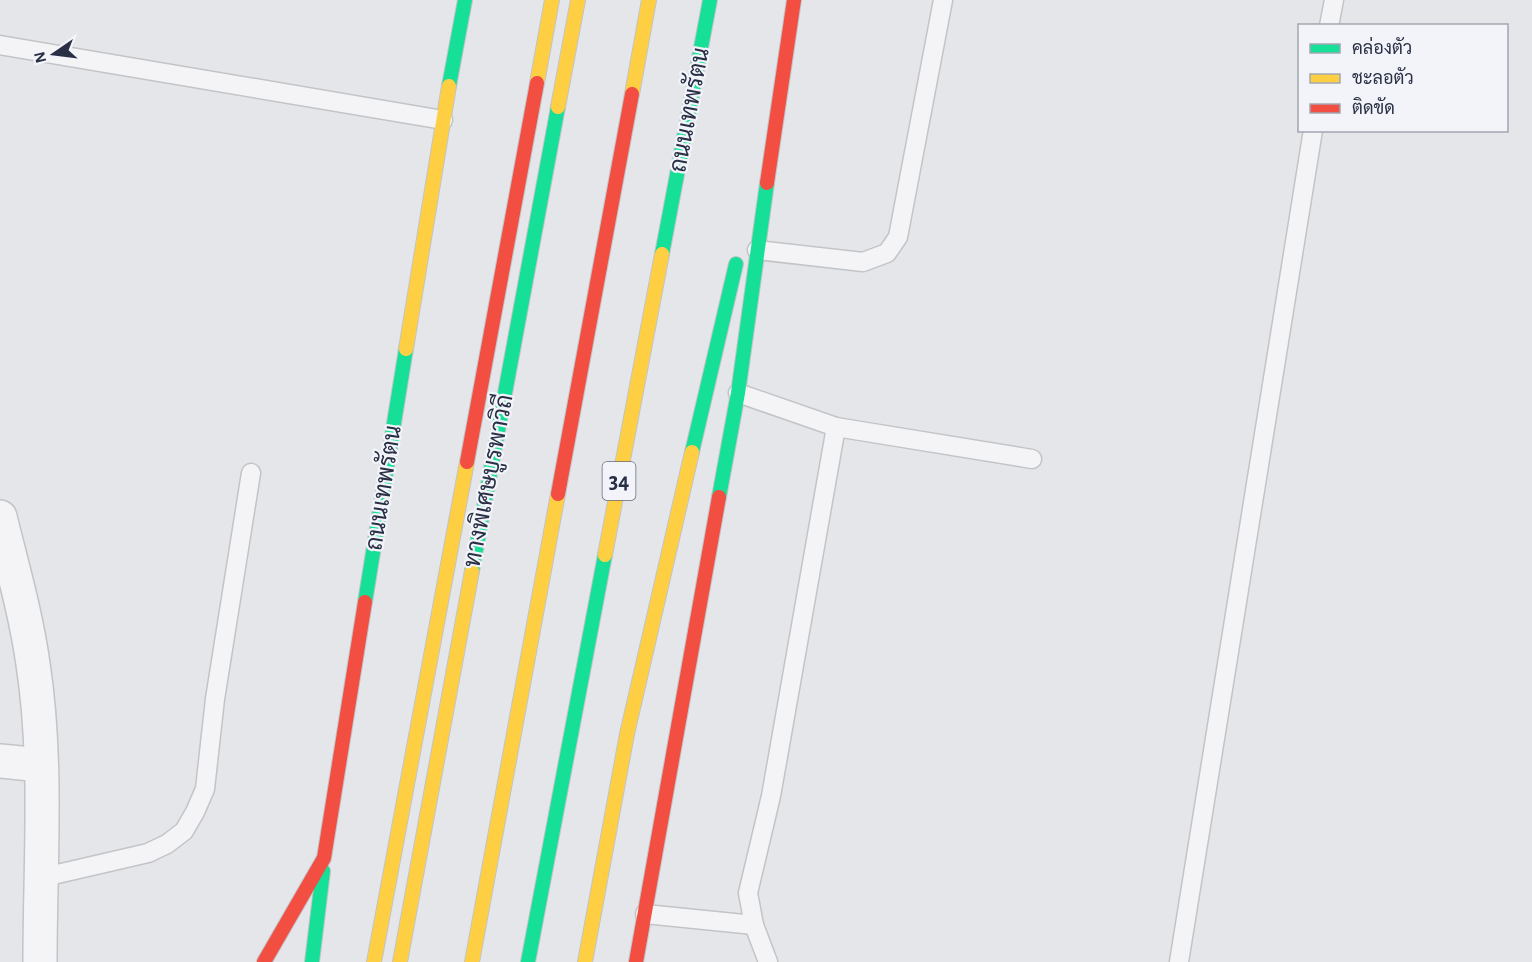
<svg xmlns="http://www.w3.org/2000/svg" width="1532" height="962" font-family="'Alegreya Sans',Sarabun,sans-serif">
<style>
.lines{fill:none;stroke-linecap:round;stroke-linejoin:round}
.lane-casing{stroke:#c2c4c8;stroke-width:21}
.street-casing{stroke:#c2c4c8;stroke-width:36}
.fast-casing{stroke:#c2c4c8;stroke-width:16}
.slow-casing{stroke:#c2c4c8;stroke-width:16}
.jam-casing{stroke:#c2c4c8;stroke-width:16}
.lane{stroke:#f4f4f6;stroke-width:18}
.street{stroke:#f4f4f6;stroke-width:33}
.fast{stroke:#16e098;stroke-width:14}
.slow{stroke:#ffcf43;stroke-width:14}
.jam{stroke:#f24e42;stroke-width:14}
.labels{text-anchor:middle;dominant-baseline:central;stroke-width:4.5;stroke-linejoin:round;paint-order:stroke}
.shield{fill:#f2f4f9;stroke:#656b7b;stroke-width:1.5}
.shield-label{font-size:22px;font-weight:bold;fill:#293045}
.street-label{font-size:24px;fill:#293045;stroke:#f2f4f9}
</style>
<rect width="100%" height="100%" fill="#e4e6ea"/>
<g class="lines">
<defs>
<g id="lane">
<path d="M 1329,26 L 1334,0"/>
<path d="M 0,45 L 443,120"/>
<path d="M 757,250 L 863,262 L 887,253 L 898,237 L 943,0"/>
<path d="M 738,393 L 836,427 L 1032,459"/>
<path d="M 40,878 L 148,853 L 167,844 L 184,831 L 195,812 L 205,789 L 215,699 L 251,473"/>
<path d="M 645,914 L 754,925 L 748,893 L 771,796 L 836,427"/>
<path d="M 754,925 L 768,962"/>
<path d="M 1179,962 L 1313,130"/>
</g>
<g id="street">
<path d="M 0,517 C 12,566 26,614 33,664 C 48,762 40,863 40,962"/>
<path d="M 0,761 L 41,765"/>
</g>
<g id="fast">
<path d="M 449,86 L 465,0"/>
<path d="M 662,254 L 710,0"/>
<path d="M 692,452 L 736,264"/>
<path d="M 719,497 L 738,393 L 767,183"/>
<path d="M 472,571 L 558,107"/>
<path d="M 365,602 L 406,349"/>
<path d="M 312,962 L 323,871"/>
<path d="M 528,962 L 605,555"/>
</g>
<g id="slow">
<path d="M 537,83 L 552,0"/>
<path d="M 632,94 L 649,0"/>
<path d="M 558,107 L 578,0"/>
<path d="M 406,349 L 449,86"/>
<path d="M 605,555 L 662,254"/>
<path d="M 374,962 L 467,462"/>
<path d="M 400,962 L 472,571"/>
<path d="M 472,962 L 558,494"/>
<path d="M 585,962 L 627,734 L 692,452"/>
</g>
<g id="jam">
<path d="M 767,183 L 794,0"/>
<path d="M 467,462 L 537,83"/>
<path d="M 558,494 L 632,94"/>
<path d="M 264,962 L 324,858 L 365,602"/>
<path d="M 636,962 L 719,497"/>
</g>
</defs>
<use href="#lane" class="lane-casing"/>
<use href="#street" class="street-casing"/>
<use href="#fast" class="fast-casing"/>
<use href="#slow" class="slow-casing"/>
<use href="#jam" class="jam-casing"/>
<use href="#lane" class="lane"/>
<use href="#street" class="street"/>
<use href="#fast" class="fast"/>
<use href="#slow" class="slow"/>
<use href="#jam" class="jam"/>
</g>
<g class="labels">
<rect class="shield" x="602.5" y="462" width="33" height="38" rx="4.5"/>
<g class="shield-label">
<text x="619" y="481">34</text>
</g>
<g class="street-label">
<text transform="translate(690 110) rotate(-79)">ถนนเทพรัตน</text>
<text transform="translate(489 481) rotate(-79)">ทางพิเศษบูรพาวิถี</text>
<text transform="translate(384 488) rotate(-81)">ถนนเทพรัตน</text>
</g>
</g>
<rect x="1298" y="24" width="210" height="108" fill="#f2f4f9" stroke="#a2a6b1" stroke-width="1.5"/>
<rect x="1310" y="44" width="30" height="9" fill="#16e098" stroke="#a2a6b1" stroke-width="1.5"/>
<text x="1352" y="54" font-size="18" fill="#293045">คล่องตัว</text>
<rect x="1310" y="74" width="30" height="9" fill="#ffcf43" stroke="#a2a6b1" stroke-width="1.5"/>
<text x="1352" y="84" font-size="18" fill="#293045">ชะลอตัว</text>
<rect x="1310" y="104" width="30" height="9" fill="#f24e42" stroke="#a2a6b1" stroke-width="1.5"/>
<text x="1352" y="114" font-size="18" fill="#293045">ติดขัด</text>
<g transform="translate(54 54) rotate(256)" stroke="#f2f4f9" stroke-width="4.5" paint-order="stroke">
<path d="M0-4.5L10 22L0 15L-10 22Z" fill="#293045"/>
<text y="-9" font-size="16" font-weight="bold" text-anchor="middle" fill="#293045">N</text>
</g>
</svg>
